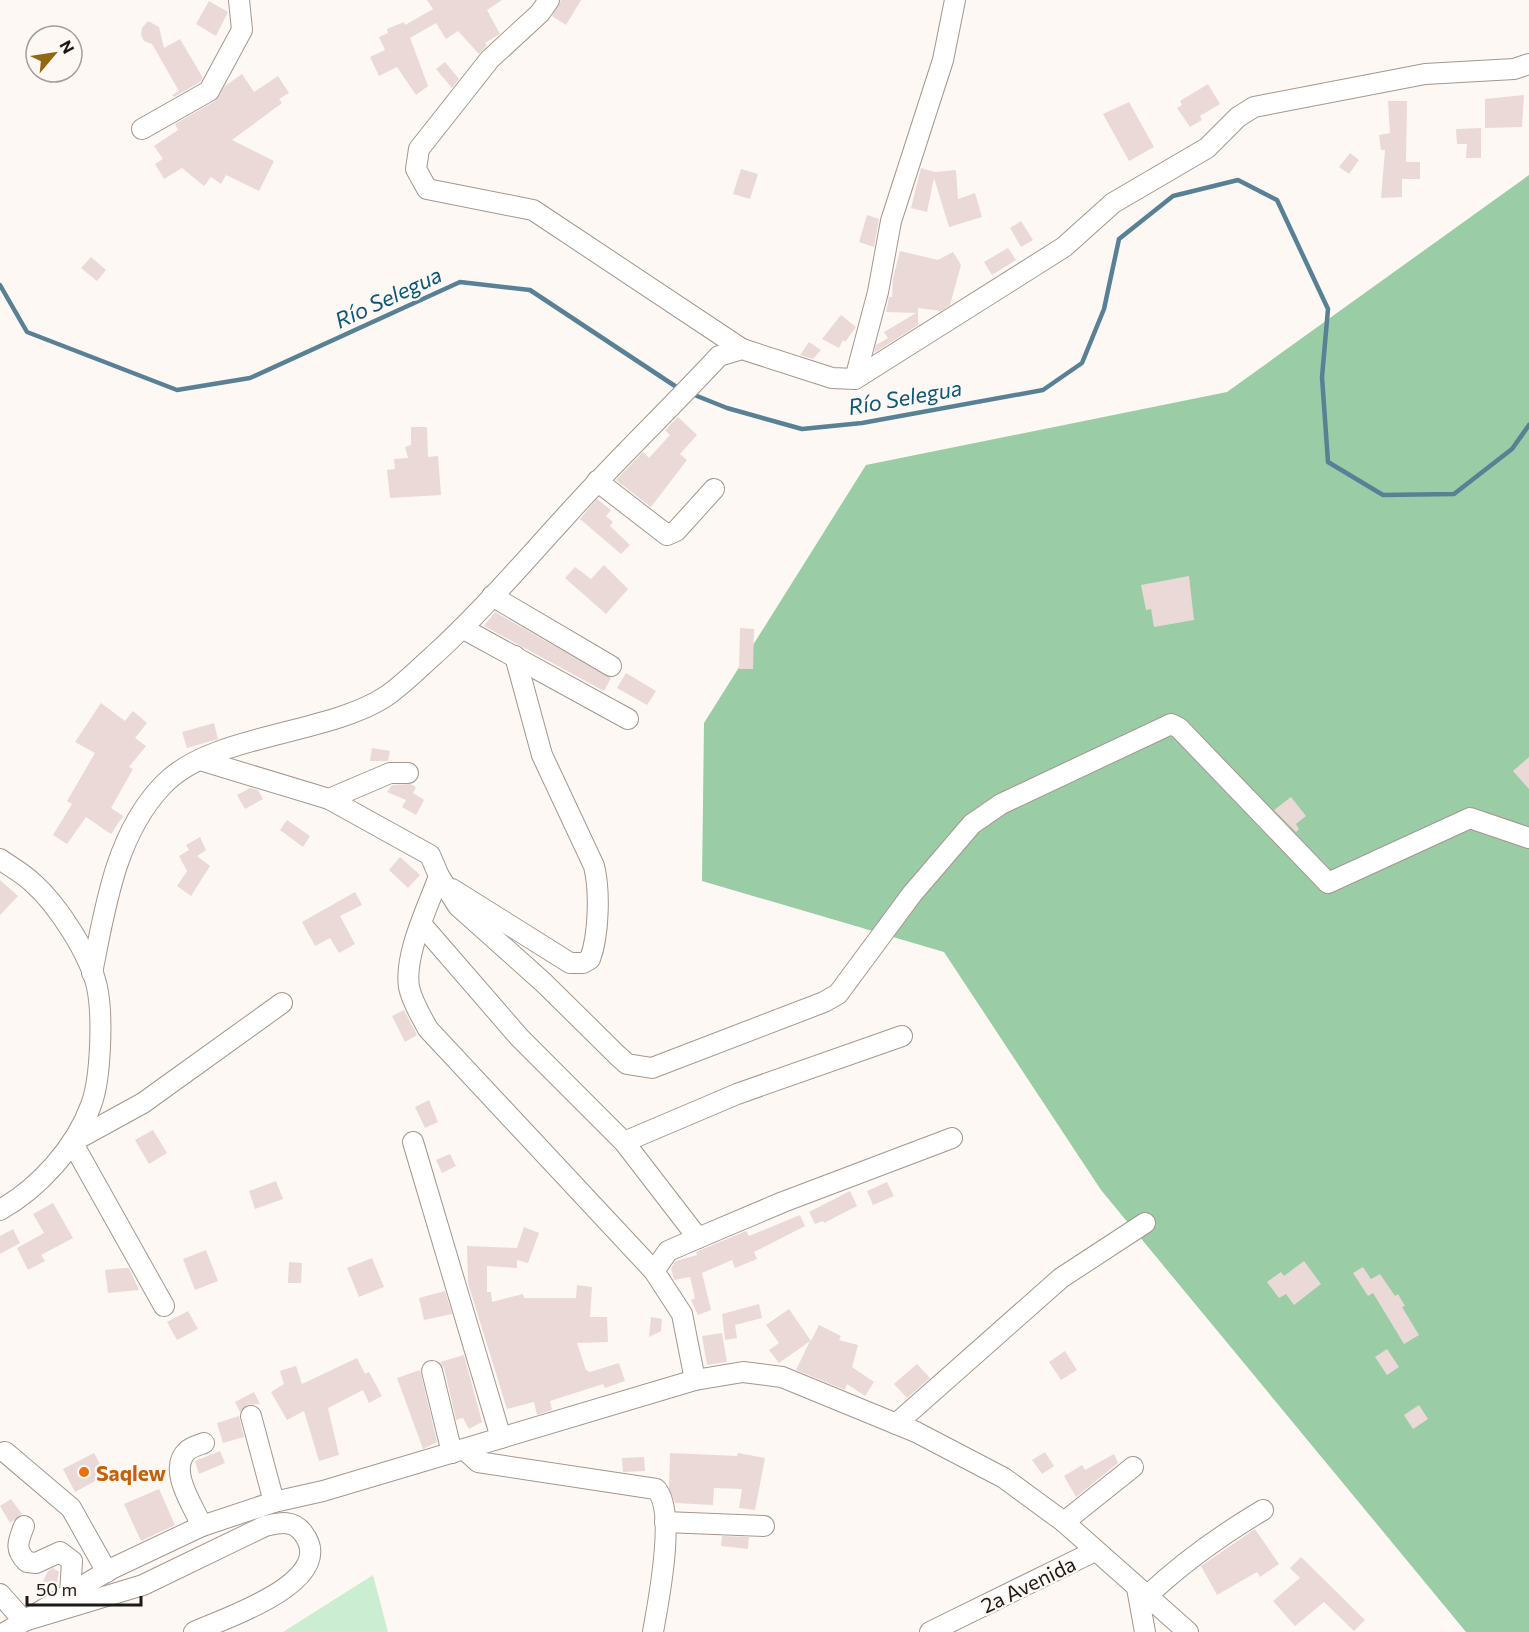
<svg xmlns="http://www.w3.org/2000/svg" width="1529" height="1632" font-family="Commissioner,sans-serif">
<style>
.green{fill:#cbedd1}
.forest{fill:#9acca5}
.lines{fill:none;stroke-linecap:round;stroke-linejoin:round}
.stream{stroke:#598196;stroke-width:4.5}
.building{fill:#ead9d7}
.minor-casing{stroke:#a3978e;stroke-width:22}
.minor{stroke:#fff;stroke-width:20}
.food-dot{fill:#e8710a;stroke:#fdf8f4;stroke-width:2}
.labels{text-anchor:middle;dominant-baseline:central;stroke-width:4.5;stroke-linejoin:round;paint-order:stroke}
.food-label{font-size:21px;font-weight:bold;fill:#c56008;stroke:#fdf8f4;text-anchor:start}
.street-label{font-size:21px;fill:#1d1915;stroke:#fdf8f4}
.water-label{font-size:22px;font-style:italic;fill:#0a5777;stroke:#fdf8f4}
</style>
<rect width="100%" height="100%" fill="#fdf8f4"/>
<path class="green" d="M 373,1575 L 388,1632 L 283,1632 Z"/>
<path class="forest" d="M 1529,175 L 1529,1632 L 1466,1632 L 1101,1190 L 944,952 L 702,881 L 704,723 L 866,465 L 1227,392 Z"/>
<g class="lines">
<g class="stream">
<path d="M 0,285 L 27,332 L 177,390 L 250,378 L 460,282 L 530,290 L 681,390"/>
<path d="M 692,394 L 727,408 L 802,429 L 862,423 L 1043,390 L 1082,363 L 1104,309 L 1119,239 L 1173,196 L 1238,180 L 1277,200 L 1328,309 L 1322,377 L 1328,462 L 1383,495 L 1454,494 L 1512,449 L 1529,425"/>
</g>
</g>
<g class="building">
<path d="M 427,0 L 502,0 L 487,10 L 500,34 L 485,43 L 487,45 L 479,54 L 458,31 L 446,39 L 436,23 L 410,38 L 428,86 L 416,95 L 397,67 L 379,76 L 370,57 L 385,50 L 379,37 L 388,33 L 387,29 L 404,22 L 405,25 L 433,9 Z"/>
<path d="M 561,0 L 581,0 L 566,25 L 552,16 Z"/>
<path d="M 209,1 L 228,12 L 216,36 L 196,24 Z"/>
<path d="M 148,21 L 159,27 L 164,48 L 180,39 L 203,78 L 200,82 L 174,97 L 172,95 L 179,91 L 152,44 L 144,41 L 141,35 L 142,28 Z"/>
<path d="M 445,62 L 459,79 L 452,88 L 436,69 Z"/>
<path d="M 242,74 L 254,92 L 278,76 L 289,93 L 279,99 L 282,103 L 232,140 L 274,161 L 259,191 L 226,175 L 221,184 L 211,177 L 204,186 L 182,168 L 164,179 L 155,164 L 163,159 L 154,146 L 178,130 L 175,124 L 215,101 L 225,86 Z"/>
<path d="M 1208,84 L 1220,104 L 1200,116 L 1202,120 L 1190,127 L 1177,108 L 1182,105 L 1180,101 Z"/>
<path d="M 1524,95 L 1522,127 L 1485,128 L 1485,99 Z"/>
<path d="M 1388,101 L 1407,101 L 1406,162 L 1420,162 L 1420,179 L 1402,179 L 1402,197 L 1381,198 L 1385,150 L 1381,150 L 1379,135 L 1390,133 Z"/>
<path d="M 1129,102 L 1154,147 L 1129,161 L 1103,114 Z"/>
<path d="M 1481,128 L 1481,158 L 1466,158 L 1467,144 L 1457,144 L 1456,129 Z"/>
<path d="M 1350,153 L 1359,160 L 1349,174 L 1339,167 Z"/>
<path d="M 921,168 L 935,172 L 956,170 L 958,199 L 975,193 L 982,217 L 949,227 L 934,178 L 927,212 L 911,208 Z"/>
<path d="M 741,169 L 758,174 L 750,199 L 733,194 Z"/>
<path d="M 867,215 L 879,219 L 874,247 L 859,242 Z"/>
<path d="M 1021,221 L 1033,240 L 1021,247 L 1010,228 Z"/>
<path d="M 1008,248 L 1016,260 L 992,275 L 984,262 Z"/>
<path d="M 900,251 L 938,260 L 953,252 L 961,265 L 950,305 L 941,311 L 918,308 L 918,325 L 874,353 L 876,345 L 888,338 L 884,332 L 916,313 L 886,312 L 889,297 L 892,297 L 893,278 Z"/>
<path d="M 91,257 L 106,270 L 97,281 L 81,268 Z"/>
<path d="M 841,315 L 856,327 L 845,342 L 843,340 L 839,348 L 822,339 Z"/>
<path d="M 809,342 L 821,350 L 813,359 L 800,355 Z"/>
<path d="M 678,417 L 697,435 L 680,454 L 687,460 L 651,507 L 616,480 L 643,452 L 649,458 L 670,435 L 665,430 Z"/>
<path d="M 411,427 L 427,427 L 428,457 L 438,456 L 441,495 L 390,498 L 387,470 L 395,469 L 394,459 L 408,458 L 405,447 L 411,445 Z"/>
<path d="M 597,499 L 611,510 L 606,516 L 613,522 L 610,526 L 630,545 L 621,554 L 580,519 Z"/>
<path d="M 604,565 L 628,589 L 606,614 L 565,578 L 575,567 L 591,579 Z"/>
<path d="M 1189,576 L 1194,620 L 1154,627 L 1151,609 L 1146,610 L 1141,585 Z"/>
<path d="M 495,612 L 611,678 L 604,691 L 484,626 Z"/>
<path d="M 740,628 L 754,629 L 753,669 L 739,669 Z"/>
<path d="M 626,673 L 656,691 L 647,705 L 617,688 Z"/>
<path d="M 101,703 L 125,721 L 133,711 L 147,723 L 135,738 L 146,746 L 129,767 L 133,769 L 111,808 L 123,816 L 111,834 L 86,817 L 67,844 L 53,835 L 72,804 L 67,801 L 95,753 L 75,742 Z"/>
<path d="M 214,723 L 218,739 L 187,748 L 182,732 Z"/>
<path d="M 372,748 L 390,751 L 388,761 L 370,761 Z"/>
<path d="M 1529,757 L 1529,789 L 1513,771 Z"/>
<path d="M 410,784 L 416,787 L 413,793 L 424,800 L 416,815 L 402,807 L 406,800 L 387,792 L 392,785 Z"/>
<path d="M 250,788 L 258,790 L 263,799 L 245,809 L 237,795 Z"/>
<path d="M 1291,797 L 1306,816 L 1296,824 L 1299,829 L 1296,832 L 1274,810 Z"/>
<path d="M 287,820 L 310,836 L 303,847 L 280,830 Z"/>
<path d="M 200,837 L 206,850 L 197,856 L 210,866 L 191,896 L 177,886 L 187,871 L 179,856 L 189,850 L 186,845 Z"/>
<path d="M 400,857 L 420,875 L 408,888 L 389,870 Z"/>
<path d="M 0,880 L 18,896 L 0,915 Z"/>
<path d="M 355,892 L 362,905 L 340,916 L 355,944 L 339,953 L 330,938 L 315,946 L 302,922 Z"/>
<path d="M 404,1010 L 417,1035 L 405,1042 L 392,1016 Z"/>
<path d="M 429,1100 L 438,1122 L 425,1128 L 415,1107 Z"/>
<path d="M 153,1130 L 167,1153 L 149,1164 L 135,1140 Z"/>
<path d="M 450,1154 L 456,1166 L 442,1173 L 436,1160 Z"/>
<path d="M 276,1181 L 283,1199 L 255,1209 L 249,1191 Z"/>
<path d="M 887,1182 L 894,1196 L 873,1205 L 867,1191 Z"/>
<path d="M 850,1191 L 857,1206 L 824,1223 L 823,1221 L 815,1224 L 809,1212 Z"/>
<path d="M 53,1203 L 73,1238 L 41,1255 L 45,1261 L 28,1270 L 17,1248 L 44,1233 L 33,1214 Z"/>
<path d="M 800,1215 L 805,1226 L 754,1252 L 757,1259 L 735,1268 L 732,1260 L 702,1273 L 711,1310 L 698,1315 L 691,1300 L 695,1298 L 690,1277 L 674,1280 L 671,1268 L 676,1261 L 697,1255 L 696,1252 L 746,1231 L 749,1236 Z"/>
<path d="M 524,1227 L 539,1233 L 528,1263 L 517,1260 L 517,1268 L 487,1266 L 487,1292 L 491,1292 L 492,1302 L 523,1294 L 524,1298 L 576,1298 L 577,1285 L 592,1287 L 590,1317 L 607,1317 L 608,1342 L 577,1343 L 586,1370 L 590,1372 L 619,1363 L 625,1381 L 605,1388 L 603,1384 L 550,1401 L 552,1410 L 537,1415 L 534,1402 L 507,1409 L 468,1283 L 467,1246 L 517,1248 Z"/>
<path d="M 13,1229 L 20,1243 L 0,1254 L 0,1236 Z"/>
<path d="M 206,1250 L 218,1281 L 195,1290 L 183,1259 Z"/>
<path d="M 372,1258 L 384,1287 L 359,1297 L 347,1268 Z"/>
<path d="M 1304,1261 L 1321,1284 L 1294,1305 L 1286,1294 L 1279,1298 L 1267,1282 L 1281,1272 L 1284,1276 Z"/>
<path d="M 289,1262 L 302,1263 L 301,1283 L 288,1283 Z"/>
<path d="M 1363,1267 L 1371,1279 L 1380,1274 L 1395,1296 L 1398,1294 L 1405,1306 L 1402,1307 L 1419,1335 L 1404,1344 L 1373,1293 L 1368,1296 L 1353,1273 Z"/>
<path d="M 124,1268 L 129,1268 L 139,1290 L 108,1293 L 105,1270 Z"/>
<path d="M 445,1291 L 452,1314 L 424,1320 L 419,1298 Z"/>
<path d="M 759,1304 L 762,1318 L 735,1325 L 737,1338 L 725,1340 L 722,1314 Z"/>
<path d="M 789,1309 L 811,1341 L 819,1325 L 841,1336 L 839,1340 L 858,1345 L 852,1367 L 874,1382 L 865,1396 L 847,1384 L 845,1390 L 796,1370 L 810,1341 L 779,1363 L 769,1350 L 779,1343 L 766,1325 Z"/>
<path d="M 188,1311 L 198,1329 L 177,1340 L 167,1322 Z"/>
<path d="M 651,1317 L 662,1319 L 661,1331 L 649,1337 Z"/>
<path d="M 722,1333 L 727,1362 L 707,1365 L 702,1336 Z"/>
<path d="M 1387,1349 L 1399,1367 L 1387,1375 L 1375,1357 Z"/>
<path d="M 1065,1351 L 1077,1370 L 1061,1380 L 1049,1362 Z"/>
<path d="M 464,1355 L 482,1422 L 469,1429 L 463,1418 L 456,1420 L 444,1368 L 440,1362 Z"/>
<path d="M 357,1358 L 365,1374 L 369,1372 L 382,1396 L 369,1403 L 363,1390 L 328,1408 L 339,1455 L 319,1461 L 304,1411 L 287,1420 L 271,1392 L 284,1384 L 280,1371 L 296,1366 L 302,1384 Z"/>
<path d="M 917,1364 L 930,1378 L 907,1398 L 894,1384 Z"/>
<path d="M 420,1370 L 437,1442 L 423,1449 L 397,1378 Z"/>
<path d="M 254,1392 L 260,1404 L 247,1405 L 240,1412 L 235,1402 Z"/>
<path d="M 1419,1405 L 1428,1419 L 1413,1429 L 1404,1415 Z"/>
<path d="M 239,1416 L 244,1437 L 223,1443 L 217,1423 Z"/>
<path d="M 220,1451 L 225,1463 L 199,1474 L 195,1461 Z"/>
<path d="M 1045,1452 L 1054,1466 L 1042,1474 L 1032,1460 Z"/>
<path d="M 94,1453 L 106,1475 L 75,1492 L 63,1469 Z"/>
<path d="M 670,1453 L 737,1456 L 738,1453 L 765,1458 L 755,1510 L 739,1508 L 742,1489 L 714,1488 L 713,1505 L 675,1503 L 669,1488 Z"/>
<path d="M 1114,1454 L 1118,1463 L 1076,1497 L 1064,1476 L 1082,1465 L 1085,1470 Z"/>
<path d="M 644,1457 L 645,1471 L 623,1472 L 622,1458 Z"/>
<path d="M 159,1489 L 175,1525 L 141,1541 L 124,1504 Z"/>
<path d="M 11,1499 L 22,1514 L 10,1523 L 0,1506 Z"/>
<path d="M 1255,1529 L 1279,1564 L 1260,1577 L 1257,1572 L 1217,1595 L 1201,1566 Z"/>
<path d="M 722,1536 L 749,1537 L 748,1549 L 721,1546 Z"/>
<path d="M 1301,1557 L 1365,1620 L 1354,1631 L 1324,1602 L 1295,1626 L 1273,1601 L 1300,1578 L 1290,1568 Z"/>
<path d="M 53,1568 L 59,1572 L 56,1588 L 43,1581 L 48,1571 Z"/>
</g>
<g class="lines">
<defs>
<g id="minor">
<path d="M 549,0 L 540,13 L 490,59 L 419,149 L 416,169 L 427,189 L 533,210 L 742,349"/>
<path d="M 142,129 L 209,91 L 242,30 L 239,0"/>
<path d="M 855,379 L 1064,247 L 1113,203 L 1207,148 L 1238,117 L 1254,107 L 1425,74 L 1514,69 L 1529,64"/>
<path d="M 597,481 L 667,535 L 676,531 L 714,489"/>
<path d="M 492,596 L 611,666"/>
<path d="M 462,628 L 628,719"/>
<path d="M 200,760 L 329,799 L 430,855 L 439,876 C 428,907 404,954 409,987 C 412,1002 421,1016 428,1029 L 654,1271 L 682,1314 L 695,1380"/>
<path d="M 329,799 L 390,773 L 408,773"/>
<path d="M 0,859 C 11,867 24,874 33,883 C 58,905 90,955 97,987 C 103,1015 101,1079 91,1105 C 76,1147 39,1188 0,1210"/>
<path d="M 439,876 L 458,906 L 544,983 L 617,1055 L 627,1064 L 652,1068 L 824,1002 L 838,994 L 912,894 L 972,824 L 1001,804 L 1171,724 L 1179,728 L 1328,883 L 1470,818 L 1529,838"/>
<path d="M 452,889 L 570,963 L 583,963 L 590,959 C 599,935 600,890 594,866 L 542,755 L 515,656"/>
<path d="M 422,925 L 519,1037 L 624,1142 L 698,1238"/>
<path d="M 92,973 C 105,909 115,835 163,785 C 211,734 326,735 385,697 C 403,685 418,669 434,655 C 481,612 522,564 565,517 C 614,462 668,411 719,356 L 742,349 L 832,378 L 855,379 L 878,292 L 891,221 L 943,60 L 955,0"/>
<path d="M 413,1142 L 501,1438"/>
<path d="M 624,1142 L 737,1094 L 902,1036"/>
<path d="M 654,1271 L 668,1251 L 698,1238 L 783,1202 L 952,1138"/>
<path d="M 164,1306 L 72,1142 L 143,1103 L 282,1003"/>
<path d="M 432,1371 L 452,1453"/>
<path d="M 251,1416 L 274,1502"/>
<path d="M 896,1424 L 1061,1278 L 1145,1223"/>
<path d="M 465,1450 L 478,1462 L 656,1489 C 677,1511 658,1603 653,1632"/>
<path d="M 5,1452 L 71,1508 L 107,1572"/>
<path d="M 665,1522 L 764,1526"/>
<path d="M 1064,1522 L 1133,1467"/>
<path d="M 24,1526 C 18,1542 14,1549 27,1562 L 36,1563 L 60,1552 L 72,1561 L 70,1595"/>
<path d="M 202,1526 C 194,1507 167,1470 187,1451 C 191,1447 199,1445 204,1443"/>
<path d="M 1137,1588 L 1145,1632"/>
<path d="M 0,1594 L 24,1621 L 143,1585 L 265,1526 C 279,1523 293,1519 303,1533 C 340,1581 225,1618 194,1632"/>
<path d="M 1147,1596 C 1183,1562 1221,1535 1263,1510"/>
<path d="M 6,1632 L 111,1569 L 202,1526 L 274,1502 L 323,1491 L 695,1380 L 743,1372 L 782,1377 L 916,1432 L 1004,1478 L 1064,1522 L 1188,1632"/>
<path d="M 930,1632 L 1095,1551"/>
</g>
</defs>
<use href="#minor" class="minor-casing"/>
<use href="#minor" class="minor"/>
</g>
<circle class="food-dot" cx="84" cy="1472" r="6"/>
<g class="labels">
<g class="food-label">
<text x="96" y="1472">Saqlew</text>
</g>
<g class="street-label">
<text transform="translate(1028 1584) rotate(-26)">2a Avenida</text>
</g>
<g class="water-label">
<text transform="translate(388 297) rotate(-25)">Río Selegua</text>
<text transform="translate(905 397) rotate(-10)">Río Selegua</text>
</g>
</g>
<g transform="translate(54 54) rotate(61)"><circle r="28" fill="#fdf8f4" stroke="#a39f9b" stroke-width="1.5"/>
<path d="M0-4.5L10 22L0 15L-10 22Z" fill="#91680f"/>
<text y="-9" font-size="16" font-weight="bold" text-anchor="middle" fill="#1d1915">N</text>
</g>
<path d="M27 1596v9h114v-9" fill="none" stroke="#1d1915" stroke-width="3"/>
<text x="36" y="1596" font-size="18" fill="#1d1915" stroke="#fdf8f4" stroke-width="4.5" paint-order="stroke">50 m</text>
</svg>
